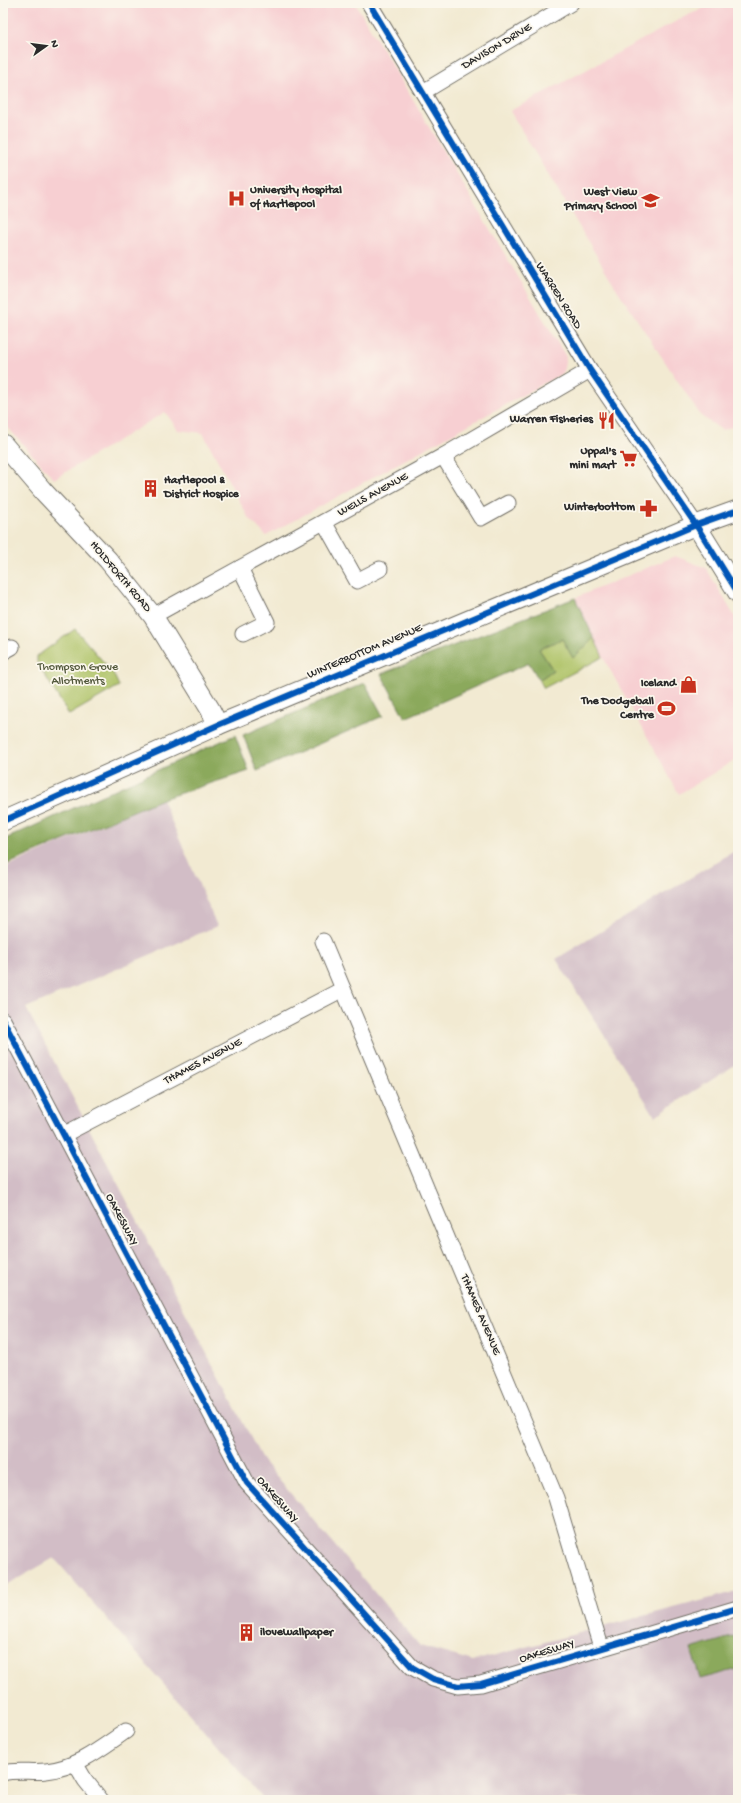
<svg xmlns="http://www.w3.org/2000/svg" width="741" height="1803" font-family="'Gochi Hand',sans-serif">
<style>
.built{fill:#f7cfd2}
.industrial{fill:#d2bdc6}
.green{fill:#afc367;stroke:#6d7749}
.forest{fill:#8ba95c;stroke:#5b6a44}
.lines{fill:none;stroke-linecap:round;stroke-linejoin:round}
.minor-casing{stroke:#716e65;stroke-width:17}
.tertiary-casing{stroke:#716e65;stroke-width:21}
.minor{stroke:#fff;stroke-width:15}
.tertiary{stroke:#fff;stroke-width:19}
.cycleway-casing{stroke:#fbf7ec;stroke-width:8}
.cycleway{stroke:#0057b8;stroke-width:6}
.labels{text-anchor:middle;dominant-baseline:central;stroke-width:3.5;stroke-linejoin:round;paint-order:stroke}
.street-label{font-size:12px;fill:#2b2b2b;stroke:#fbf7ec}
.poi-label{font-size:12px;font-weight:bold;fill:#2b2b2b;stroke:#fbf7ec;text-anchor:end}
.park-label{font-size:12px;fill:#53593d;stroke:#fbf7ec}
</style>
<rect width="100%" height="100%" fill="#fbf7ec"/>
<filter id="ink" filterUnits="userSpaceOnUse"><feTurbulence type="fractalNoise" baseFrequency=".025" numOctaves="2"/><feDisplacementMap in="SourceGraphic" scale="8" xChannelSelector="R" yChannelSelector="G"/><feConvolveMatrix kernelMatrix="1 2 1 2 8 2 1 2 1" color-interpolation-filters="sRGB"/></filter>
<filter id="wash" filterUnits="userSpaceOnUse"><feTurbulence type="fractalNoise" baseFrequency=".012" numOctaves="4" result="noise"/><feDisplacementMap in="SourceGraphic" scale="16" xChannelSelector="R" yChannelSelector="G"/><feGaussianBlur stdDeviation="0.9" result="paint"/><feColorMatrix in="noise" values="0 0 0 0 0 0 0 0 0 0 0 0 0 0 0 0 0 1.4 0 .05"/><feComposite in="paint" operator="in"/></filter>
<g filter="url(#wash)">
<rect width="100%" height="100%" fill="#f2ead2"/>
<g class="built">
<path d="M 3,3 L 355,3 L 566,357 L 563,373 L 266,536 L 248,517 L 203,433 L 178,430 L 165,412 L 54,479 L 3,422 Z"/>
<path d="M 715,3 L 738,3 L 738,425 L 722,430 L 701,416 L 616,288 L 510,111 L 684,17 Z"/>
<path d="M 675,556 L 706,568 L 738,622 L 738,758 L 679,794 L 603,657 L 575,598 Z"/>
</g>
<g class="industrial">
<path d="M 162,799 L 217,926 L 26,1008 L 263,1461 L 420,1646 L 473,1661 L 738,1591 L 738,1800 L 264,1800 L 54,1558 L 3,1587 L 3,868 Z"/>
<path d="M 738,849 L 738,1063 L 655,1116 L 556,959 Z"/>
</g>
<g class="green">
<path d="M 75,629 L 113,673 L 119,686 L 69,715 L 37,662 L 37,656 Z"/>
<path d="M 594,638 L 603,657 L 544,688 L 539,680 L 553,670 L 539,649 L 562,639 L 573,658 Z"/>
</g>
<g class="forest">
<path d="M 575,598 L 594,638 L 573,658 L 562,639 L 539,649 L 553,670 L 539,680 L 529,663 L 405,718 L 381,674 Z"/>
<path d="M 365,683 L 383,716 L 257,771 L 243,735 Z"/>
<path d="M 235,735 L 249,771 L 162,799 L 3,866 L 3,840 Z"/>
<path d="M 738,1635 L 738,1669 L 700,1679 L 691,1649 Z"/>
</g>
</g>
<g filter="url(#ink)">
<g class="lines">
<defs>
<g id="minor">
<path d="M 369,3 L 590,370 L 696,525"/>
<path d="M 423,92 L 571,3"/>
<path d="M 443,456 L 481,518 L 508,503"/>
<path d="M 324,522 L 357,581 L 380,569"/>
<path d="M 240,568 L 267,622 L 243,634"/>
<path d="M 153,616 L 443,456 L 590,370"/>
<path d="M 3,652 L 12,647"/>
<path d="M 323,941 L 556,1498 L 601,1647"/>
<path d="M 3,1020 L 247,1483 L 412,1667 L 433,1679 L 458,1686 L 481,1684 L 738,1608"/>
<path d="M 63,1135 L 343,989"/>
<path d="M 75,1763 L 85,1780 L 101,1800"/>
<path d="M 3,1773 C 17,1769 32,1773 46,1771 C 77,1768 101,1748 126,1731"/>
</g>
<g id="tertiary">
<path d="M 3,444 L 44,492 L 108,560 L 153,616 L 210,709 L 218,725"/>
<path d="M 696,525 L 738,593"/>
<path d="M 3,821 L 218,725 L 696,525 L 738,510"/>
</g>
</defs>
<use href="#minor" class="minor-casing"/>
<use href="#tertiary" class="tertiary-casing"/>
<use href="#minor" class="minor"/>
<use href="#tertiary" class="tertiary"/>
<defs>
<g id="cycleway">
<path d="M 369,3 L 590,370 L 696,525 L 738,593"/>
<path d="M 3,821 L 218,725 L 696,525 L 738,510"/>
<path d="M 3,1020 L 247,1483 L 412,1667 L 433,1679 L 458,1686 L 481,1684 L 738,1608"/>
</g>
</defs>
<use href="#cycleway" class="cycleway-casing"/>
<use href="#cycleway" class="cycleway"/>
</g>
</g>
<defs>
<symbol id="hospital-bare" viewBox="-9 -9 18 18"><path d="M-5-5h3v3.5h4V-5h3V5h-3V1.5h-4V5h-3Z" fill="#c8321e" stroke="#fbf7ec" stroke-width="2.5" paint-order="stroke"/></symbol>
<symbol id="school-bare" viewBox="-9 -9 18 18"><path d="M0-5L7-2L0 1L-7-2ZM-4 1L0 2.5L4 1V4Q0 6-4 4Z" fill="#c8321e" stroke="#fbf7ec" stroke-width="2.5" paint-order="stroke"/></symbol>
<symbol id="restaurant-bare" viewBox="-9 -9 18 18"><path d="M-5-6h1v4h1v-4h1v4h1v-4h1v5L-1.5 .5V6h-2V.5L-5-1ZM5-6V6H3V1.5H1.5Q1.5-4 5-6Z" fill="#c8321e" stroke="#fbf7ec" stroke-width="2.5" paint-order="stroke"/></symbol>
<symbol id="supermarket-bare" viewBox="-9 -9 18 18"><path d="M-6-5.5h2.5l.6 2H6L4.5 2H-2.5L-4.4-4H-6ZM-1.5 3.2a1.3 1.3 0 1 0 .1 0ZM3 3.2a1.3 1.3 0 1 0 .1 0Z" fill="#c8321e" stroke="#fbf7ec" stroke-width="2.5" paint-order="stroke"/></symbol>
<symbol id="building-bare" viewBox="-9 -9 18 18"><path d="M-4-6H4V6H1V3H-1V6H-4ZM-2.5-4.3h1.7v1.8h-1.7ZM.8-4.3h1.7v1.8H.8ZM-2.5-1h1.7V.8h-1.7ZM.8-1h1.7V.8H.8Z" fill="#c8321e" stroke="#fbf7ec" stroke-width="2.5" paint-order="stroke"/></symbol>
<symbol id="pharmacy-bare" viewBox="-9 -9 18 18"><path d="M-2-6h4v4h4v4h-4v4h-4v-4h-4v-4h4Z" fill="#c8321e" stroke="#fbf7ec" stroke-width="2.5" paint-order="stroke"/></symbol>
<symbol id="shop-bare" viewBox="-9 -9 18 18"><path d="M-5-2.5h2.3a2.7 3.5 0 0 1 5.4 0H5L5.5 6h-11ZM-1.5-2.5h3a1.5 2.3 0 0 0-3 0Z" fill="#c8321e" stroke="#fbf7ec" stroke-width="2.5" paint-order="stroke"/></symbol>
<symbol id="stadium-bare" viewBox="-9 -9 18 18"><path d="M0-5a6.5 5 0 1 0 0 10a6.5 5 0 1 0 0-10ZM-3.5-1.8h7v3.6h-7Z" fill="#c8321e" stroke="#fbf7ec" stroke-width="2.5" paint-order="stroke"/></symbol>
</defs>
<g fill-rule="evenodd">
<use href="#hospital-bare" x="224" y="186" width="25" height="25"/>
<use href="#school-bare" x="638" y="188" width="25" height="25"/>
<use href="#restaurant-bare" x="594" y="408" width="25" height="25"/>
<use href="#supermarket-bare" x="616" y="446" width="25" height="25"/>
<use href="#building-bare" x="138" y="476" width="25" height="25"/>
<use href="#pharmacy-bare" x="636" y="496" width="25" height="25"/>
<use href="#shop-bare" x="676" y="672" width="25" height="25"/>
<use href="#stadium-bare" x="654" y="696" width="25" height="25"/>
<use href="#building-bare" x="234" y="1620" width="25" height="25"/>
</g>
<g class="labels">
<g class="street-label">
<text transform="translate(497 47) rotate(-31)">DAVISON DRIVE</text>
<text transform="translate(558 296) rotate(58)">WARREN ROAD</text>
<text transform="translate(373 495) rotate(-29)">WELLS AVENUE</text>
<text transform="translate(120 577) rotate(50)">HOLDFORTH ROAD</text>
<text transform="translate(365 652) rotate(-23)">WINTERBOTTOM AVENUE</text>
<text transform="translate(203 1062) rotate(-28)">THAMES AVENUE</text>
<text transform="translate(121 1220) rotate(62)">OAKESWAY</text>
<text transform="translate(480 1315) rotate(67)">THAMES AVENUE</text>
<text transform="translate(277 1500) rotate(49)">OAKESWAY</text>
<text transform="translate(547 1652) rotate(-17)">OAKESWAY</text>
</g>
<g class="poi-label">
<text x="250" y="191" text-anchor="start">University Hospital<tspan x="250" dy="14">of Hartlepool</tspan></text>
<text x="637" y="193">West View<tspan x="637" dy="14">Primary School</tspan></text>
<text x="593" y="420">Warren Fisheries</text>
<text x="616" y="452">Uppal's<tspan x="616" dy="14">mini mart</tspan></text>
<text x="164" y="481" text-anchor="start">Hartlepool &amp;<tspan x="164" dy="14">District Hospice</tspan></text>
<text x="635" y="508">Winterbottom</text>
<text x="676" y="684">Iceland</text>
<text x="654" y="702">The Dodgeball<tspan x="654" dy="14">Centre</tspan></text>
<text x="260" y="1633" text-anchor="start">ilovewallpaper</text>
</g>
<g class="park-label">
<text x="78" y="668">Thompson Grove<tspan x="78" dy="14">Allotments</tspan></text>
</g>
</g>
<rect width="741" height="1803" fill="none" stroke="#fbf7ec" stroke-width="16"/>
<g transform="translate(46 46) rotate(76)" stroke="#fbf7ec" stroke-width="3" paint-order="stroke">
<path d="M0-3L7 15L0 10L-7 15Z" fill="#2b2b2b"/>
<text y="-6" font-size="11" font-weight="bold" text-anchor="middle" fill="#2b2b2b">N</text>
</g>
</svg>
